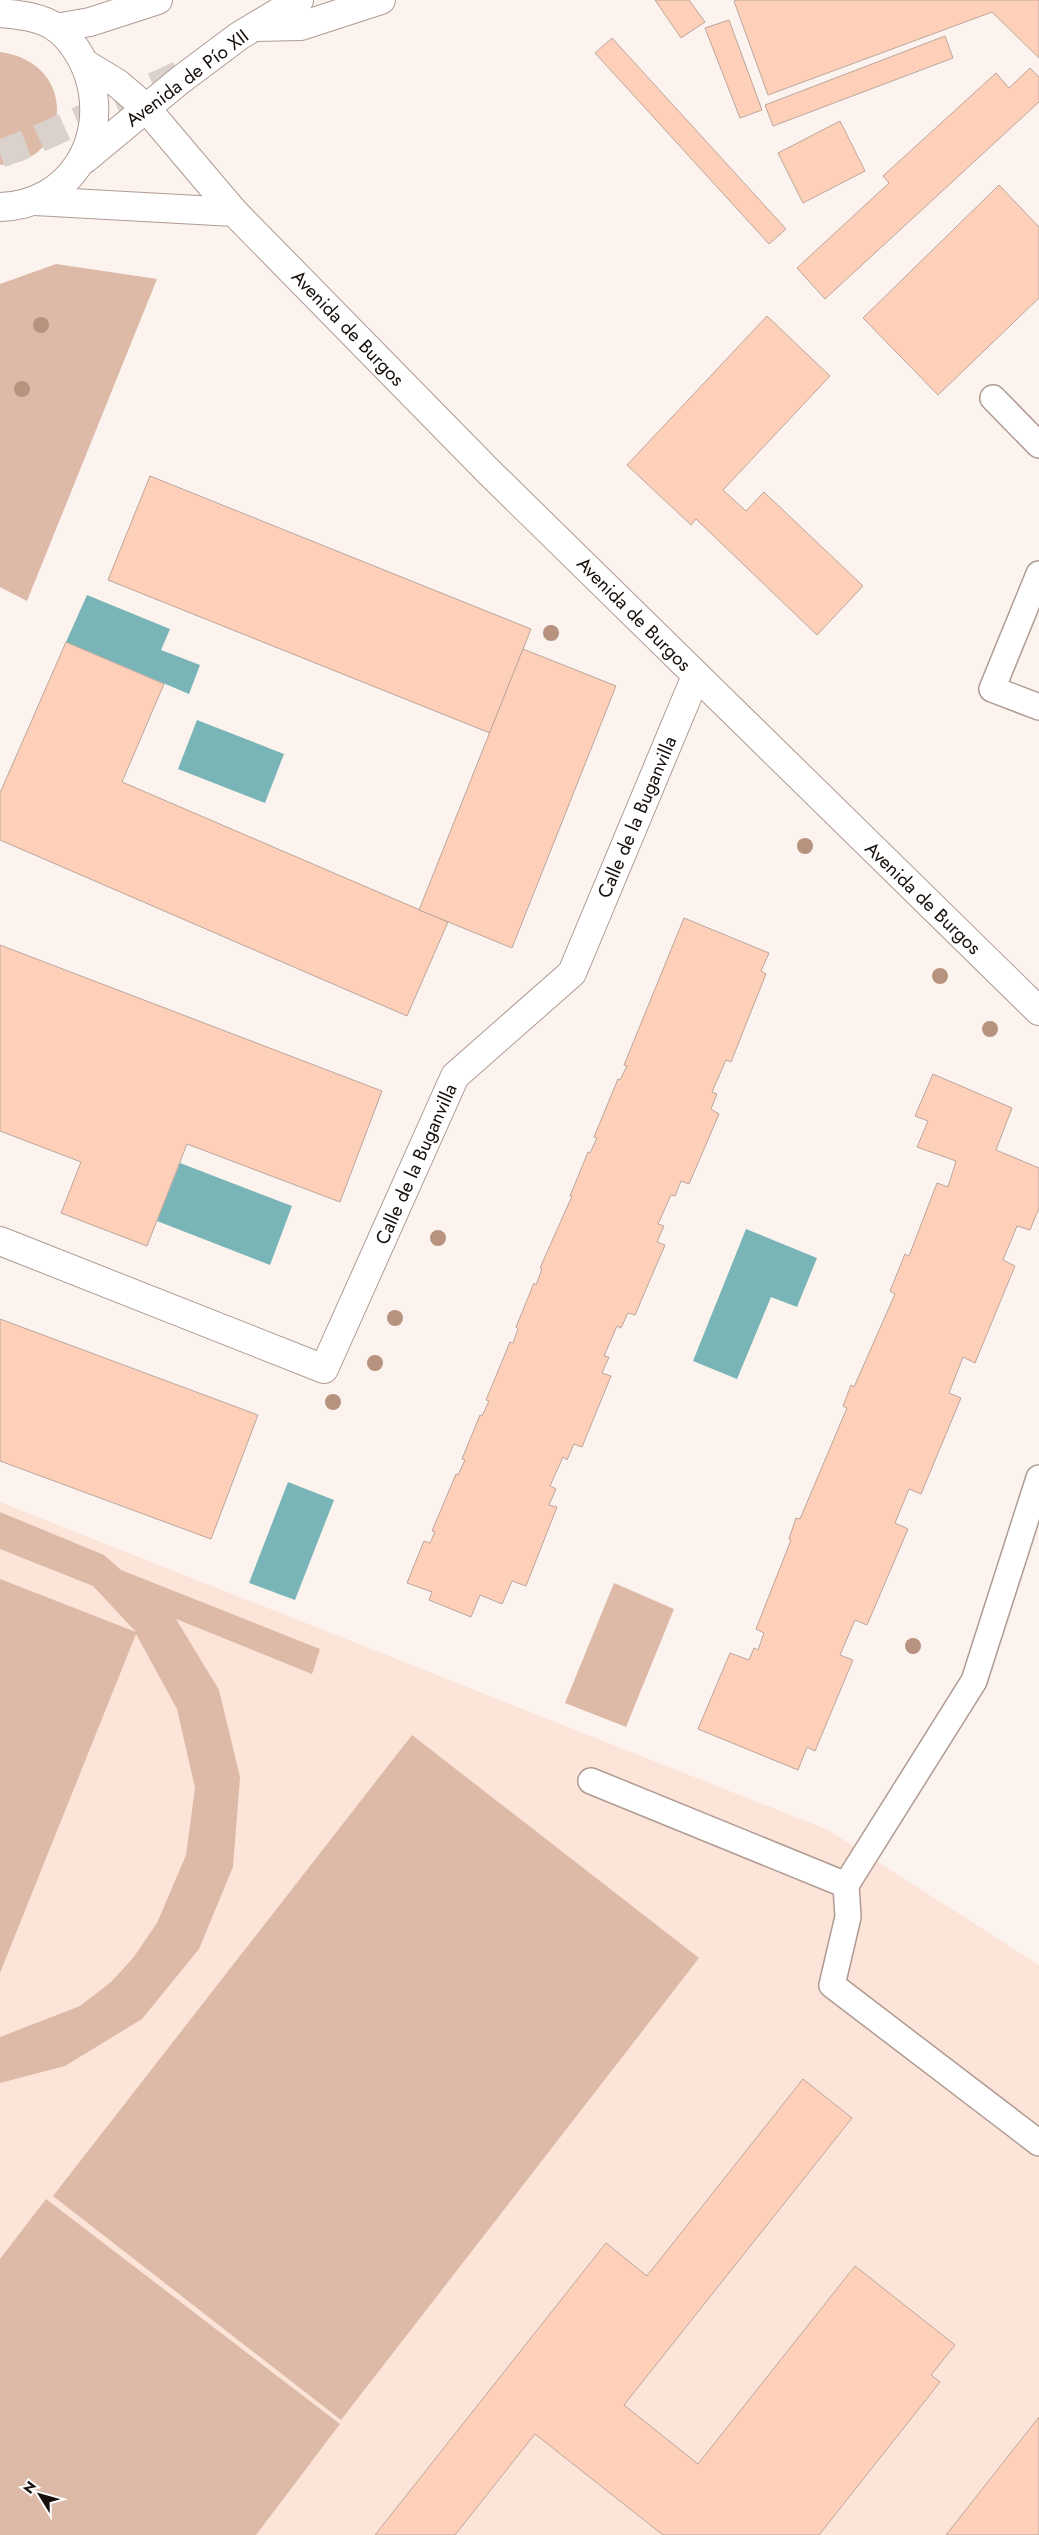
<svg xmlns="http://www.w3.org/2000/svg" width="1039" height="2535" font-family="Jost,sans-serif">
<style>
.built{fill:#fce4d9}
.green{fill:#ddb9a8}
.water{fill:#79b5b7}
.building{fill:#ffd0b9;stroke:#baa69c}
.lines{fill:none;stroke-linecap:round;stroke-linejoin:round}
.primary-tunnel{stroke:#dad1cd;stroke-width:28;stroke-dasharray:28 14;stroke-linecap:butt}
.lane-casing{stroke:#af9b92;stroke-width:28}
.street-casing{stroke:#af9b92;stroke-width:30}
.secondary-casing{stroke:#af9b92;stroke-width:30}
.primary-casing{stroke:#af9b92;stroke-width:30}
.lane{stroke:#fff;stroke-width:25}
.street{stroke:#fff;stroke-width:28}
.secondary{stroke:#fff;stroke-width:28}
.primary{stroke:#fff;stroke-width:28}
.tree{fill:#b6927f}
.labels{text-anchor:middle;dominant-baseline:central;stroke-width:4;stroke-linejoin:round;paint-order:stroke}
.street-label{font-size:19px;fill:#160f0b;stroke:#fff}
</style>
<rect width="100%" height="100%" fill="#fcf3ef"/>
<path class="built" d="M 0,1502 L 828,1830 L 1039,1965 L 1039,2535 L 0,2535 Z"/>
<g class="green">
<path d="M 0,52 C 79,62 73,163 0,165 Z"/>
<path d="M 56,264 L 157,279 L 27,601 L 0,587 L 0,284 Z"/>
<path d="M 0,1512 L 104,1555 L 121,1570 L 320,1649 L 312,1674 L 176,1619 L 219,1690 L 240,1777 L 233,1867 L 199,1949 L 142,2019 L 65,2066 L 0,2083 L 0,2037 L 80,2006 L 111,1982 L 133,1958 L 157,1923 L 186,1855 L 195,1788 L 177,1709 L 136,1634 L 0,1973 L 0,1579 L 136,1632 L 93,1586 L 0,1549 Z"/>
<path d="M 614,1583 L 674,1609 L 626,1727 L 565,1703 Z"/>
<path d="M 412,1735 L 699,1958 L 341,2420 L 53,2196 Z"/>
<path d="M 46,2199 L 340,2424 L 256,2535 L 0,2535 L 0,2259 Z"/>
</g>
<g class="water">
<path d="M 87,595 L 170,629 L 161,650 L 200,665 L 189,694 L 66,642 Z"/>
<path d="M 197,720 L 284,754 L 265,803 L 178,769 Z"/>
<path d="M 180,1163 L 292,1206 L 270,1265 L 157,1221 Z"/>
<path d="M 746,1229 L 817,1258 L 797,1307 L 771,1297 L 737,1379 L 693,1361 Z"/>
<path d="M 288,1482 L 334,1500 L 295,1600 L 249,1583 Z"/>
</g>
<g class="building">
<path d="M 655,0 L 689,0 L 705,22 L 681,38 Z"/>
<path d="M 737,0 L 1039,0 L 1039,58 L 992,12 L 768,95 L 734,1 Z"/>
<path d="M 729,20 L 762,110 L 740,118 L 705,28 Z"/>
<path d="M 945,36 L 953,58 L 773,126 L 765,105 Z"/>
<path d="M 612,38 L 786,229 L 769,244 L 595,53 Z"/>
<path d="M 1030,68 L 1039,77 L 1039,102 L 825,299 L 797,268 L 889,183 L 883,176 L 996,73 L 1009,88 Z"/>
<path d="M 840,121 L 865,171 L 803,203 L 778,153 Z"/>
<path d="M 999,185 L 1039,227 L 1039,298 L 938,395 L 863,318 Z"/>
<path d="M 767,316 L 830,376 L 723,490 L 746,511 L 764,492 L 863,586 L 817,635 L 696,519 L 691,525 L 627,465 Z"/>
<path d="M 150,476 L 531,629 L 490,733 L 108,580 Z"/>
<path d="M 66,642 L 164,684 L 122,782 L 448,922 L 407,1016 L 0,840 L 0,793 Z"/>
<path d="M 523,649 L 616,686 L 512,948 L 419,910 Z"/>
<path d="M 684,918 L 769,953 L 761,971 L 766,974 L 731,1062 L 726,1060 L 712,1092 L 717,1094 L 711,1109 L 719,1114 L 689,1184 L 681,1181 L 675,1196 L 671,1195 L 658,1224 L 664,1226 L 657,1242 L 665,1245 L 635,1315 L 628,1313 L 621,1328 L 617,1326 L 604,1356 L 609,1357 L 602,1373 L 611,1376 L 582,1447 L 574,1444 L 567,1460 L 563,1457 L 550,1486 L 556,1489 L 549,1505 L 557,1507 L 526,1586 L 512,1581 L 502,1604 L 480,1595 L 471,1617 L 429,1600 L 432,1592 L 407,1583 L 424,1541 L 430,1543 L 435,1532 L 432,1531 L 456,1474 L 458,1475 L 465,1460 L 462,1459 L 480,1415 L 482,1416 L 489,1401 L 486,1400 L 510,1342 L 513,1343 L 518,1329 L 516,1327 L 534,1283 L 536,1285 L 542,1269 L 540,1268 L 572,1196 L 570,1196 L 588,1152 L 590,1153 L 597,1138 L 594,1137 L 618,1079 L 620,1080 L 627,1066 L 624,1065 Z"/>
<path d="M 0,945 L 382,1091 L 340,1202 L 187,1144 L 147,1246 L 61,1213 L 81,1162 L 0,1131 Z"/>
<path d="M 933,1074 L 1012,1108 L 996,1150 L 1039,1168 L 1039,1208 L 1030,1230 L 1017,1226 L 1003,1260 L 1015,1266 L 975,1363 L 963,1357 L 949,1393 L 961,1398 L 921,1494 L 909,1489 L 895,1523 L 908,1529 L 867,1625 L 855,1620 L 840,1655 L 853,1660 L 815,1751 L 807,1747 L 798,1770 L 698,1729 L 730,1653 L 749,1660 L 754,1648 L 758,1650 L 764,1633 L 756,1629 L 791,1540 L 789,1539 L 796,1518 L 800,1519 L 847,1408 L 843,1406 L 851,1385 L 854,1387 L 895,1294 L 890,1291 L 905,1254 L 909,1256 L 937,1183 L 948,1187 L 956,1161 L 917,1147 L 928,1121 L 915,1116 Z"/>
<path d="M 0,1319 L 258,1415 L 211,1539 L 0,1461 Z"/>
<path d="M 803,2079 L 852,2118 L 624,2405 L 698,2464 L 855,2266 L 955,2345 L 931,2375 L 940,2382 L 819,2535 L 663,2535 L 535,2434 L 455,2535 L 375,2535 L 606,2243 L 647,2276 Z"/>
<path d="M 1039,2417 L 1039,2535 L 946,2535 Z"/>
</g>
<g class="lines">
<path class="primary-tunnel" d="M 0,154 L 36,140 L 181,74"/>
<defs>
<g id="lane">
<path d="M 993,398 L 1039,445"/>
<path d="M 1039,574 L 992,689 L 1039,707"/>
<path d="M 591,1781 L 846,1885 L 974,1681 L 1039,1478"/>
<path d="M 846,1885 L 848,1917 L 832,1985 L 1039,2143"/>
</g>
<g id="street">
<path d="M 84,63 L 117,83 L 145,107 L 234,212 L 489,472 L 1039,1011"/>
<path d="M 35,201 L 234,212"/>
<path d="M 0,1241 L 324,1369 L 455,1076 L 572,973 L 696,676"/>
</g>
<g id="secondary">
<path d="M 0,13 C 18,15 39,16 55,27 C 71,38 83,58 89,76 C 109,140 70,205 0,207"/>
<path d="M 56,28 L 90,22 L 158,0"/>
<path d="M 85,159 L 179,81 L 239,36 L 299,0"/>
</g>
<path id="primary" d="M 255,27 L 301,26 L 381,0"/>
</defs>
<use href="#lane" class="lane-casing"/>
<use href="#street" class="street-casing"/>
<use href="#secondary" class="secondary-casing"/>
<use href="#primary" class="primary-casing"/>
<use href="#lane" class="lane"/>
<use href="#street" class="street"/>
<use href="#secondary" class="secondary"/>
<use href="#primary" class="primary"/>
</g>
<g class="tree">
<circle cx="41" cy="325" r="8"/>
<circle cx="22" cy="389" r="8"/>
<circle cx="551" cy="633" r="8"/>
<circle cx="805" cy="846" r="8"/>
<circle cx="940" cy="976" r="8"/>
<circle cx="990" cy="1029" r="8"/>
<circle cx="438" cy="1238" r="8"/>
<circle cx="395" cy="1318" r="8"/>
<circle cx="375" cy="1363" r="8"/>
<circle cx="333" cy="1402" r="8"/>
<circle cx="913" cy="1646" r="8"/>
</g>
<g class="labels">
<g class="street-label">
<text transform="translate(187 78) rotate(-37)">Avenida de Pío XII</text>
<text transform="translate(348 328) rotate(46)">Avenida de Burgos</text>
<text transform="translate(634 614) rotate(45)">Avenida de Burgos</text>
<text transform="translate(637 817) rotate(-67)">Calle de la Buganvilla</text>
<text transform="translate(923 898) rotate(44)">Avenida de Burgos</text>
<text transform="translate(416 1164) rotate(-66)">Calle de la Buganvilla</text>
</g>
</g>
<g transform="translate(40 2495) rotate(307)" stroke="#ffffff" stroke-width="4" paint-order="stroke">
<path d="M0-4L9 19L0 12L-9 19Z" fill="#160f0b"/>
<text y="-8" font-size="14" font-weight="bold" text-anchor="middle" fill="#160f0b">N</text>
</g>
</svg>
